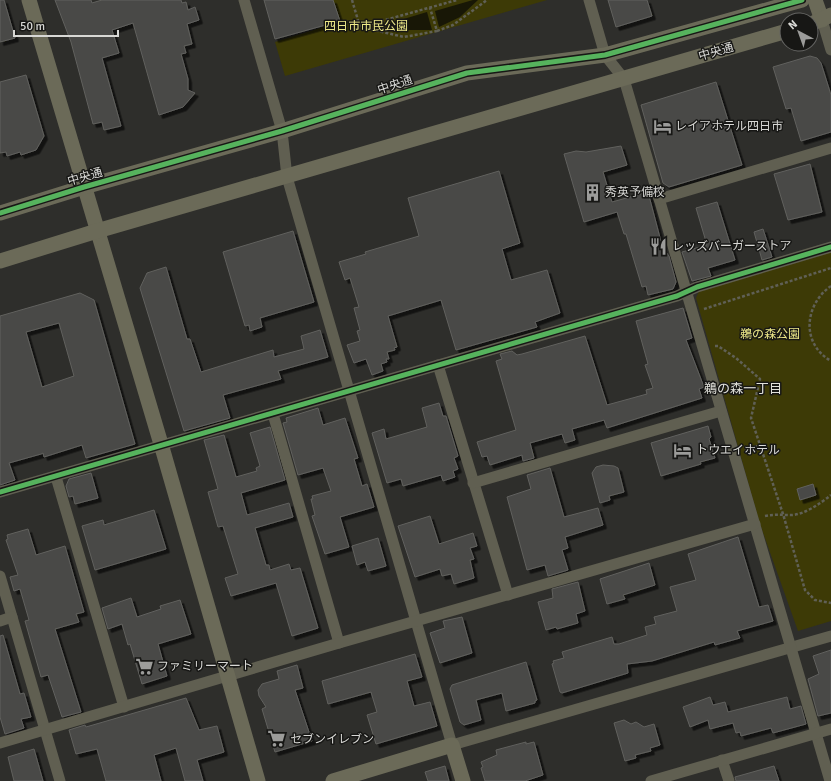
<svg xmlns="http://www.w3.org/2000/svg" width="831" height="781" font-family="Signika,'Noto Sans JP',sans-serif">
<style>
.green{fill:#3d3a06}
.water{fill:#181706}
.building{fill:#484846;stroke:#61615e;fill-rule:evenodd;filter:url(#shadow)}
.lines{fill:none;stroke-linecap:round;stroke-linejoin:round}
.path{stroke:#606056;stroke-width:2.5;stroke-dasharray:3 2;stroke-linecap:butt}
.street{stroke:#605f51;stroke-width:11}
.secondary{stroke:#6b6a58;stroke-width:15}
.cycleway-casing{stroke:#171715;stroke-width:8}
.cycleway{stroke:#56b35d;stroke-width:5}
.labels{text-anchor:middle;dominant-baseline:central;stroke-width:3;stroke-linejoin:round;paint-order:stroke}
.park-label{font-size:12px;fill:#eee989;stroke:#171715}
.street-label{font-size:12px;fill:#d8d8d5;stroke:#171715}
.poi-label{font-size:12px;fill:#d8d8d5;stroke:#171715;text-anchor:start}
.neighbourhood-label{font-size:13px;fill:#e1e1da;stroke:#171715}
</style>
<defs>
<filter id="shadow"><feDropShadow dx="3.5" dy="3.5" stdDeviation="0" flood-color="#0009"/></filter>
</defs>
<rect width="100%" height="100%" fill="#2e2e2b"/>
<g class="green">
<path d="M 333,0 L 547,0 L 285,76 L 275,42 L 340,22 Z"/>
<path d="M 831,252 L 831,621 L 798,631 L 760,524 L 696,298 L 699,291 Z"/>
</g>
<g class="water">
<path d="M 473,0 L 478,0 L 460,17 L 439,27 L 435,11 Z"/>
<path d="M 427,12 L 432,30 L 406,30 L 384,25 Z"/>
</g>
<g class="building">
<path d="M 0,0 L 4,0 L 15,38 L 0,42 Z"/>
<path d="M 55,0 L 91,0 L 92,3 L 102,0 L 181,0 L 182,3 L 186,2 L 188,10 L 195,7 L 199,20 L 187,24 L 192,44 L 184,46 L 186,53 L 181,54 L 188,79 L 188,90 L 195,93 L 183,107 L 159,115 L 133,23 L 112,30 L 119,53 L 102,58 L 121,126 L 104,130 L 102,122 L 93,124 L 71,42 Z"/>
<path d="M 264,0 L 333,0 L 340,21 L 275,39 Z"/>
<path d="M 608,0 L 647,0 L 652,16 L 616,27 Z"/>
<path d="M 810,56 L 817,58 L 821,63 L 831,95 L 831,132 L 801,141 L 791,108 L 786,109 L 773,67 Z"/>
<path d="M 26,75 L 44,136 L 36,150 L 21,155 L 20,152 L 7,156 L 6,152 L 0,153 L 0,82 Z"/>
<path d="M 716,82 L 742,165 L 669,187 L 663,183 L 641,105 Z"/>
<path d="M 621,146 L 627,165 L 603,172 L 612,202 L 648,192 L 664,253 L 666,252 L 669,256 L 676,282 L 673,289 L 648,295 L 646,286 L 642,287 L 626,234 L 624,234 L 617,212 L 584,222 L 564,154 L 576,151 L 586,152 Z"/>
<path d="M 810,164 L 822,212 L 788,220 L 774,174 Z"/>
<path d="M 499,171 L 520,243 L 502,249 L 511,280 L 547,270 L 560,313 L 535,322 L 537,327 L 456,350 L 441,300 L 388,316 L 397,347 L 394,348 L 395,350 L 387,352 L 389,359 L 386,359 L 387,362 L 381,364 L 383,371 L 372,375 L 366,359 L 354,363 L 347,345 L 360,341 L 357,331 L 360,330 L 354,308 L 359,307 L 350,278 L 345,280 L 339,262 L 366,254 L 365,252 L 419,236 L 408,198 Z"/>
<path d="M 717,202 L 735,260 L 708,268 L 711,276 L 692,281 L 682,252 L 707,245 L 696,208 Z"/>
<path d="M 763,229 L 772,257 L 762,260 L 754,232 Z"/>
<path d="M 293,231 L 314,302 L 260,318 L 262,327 L 250,331 L 249,325 L 245,326 L 223,252 Z"/>
<path d="M 166,267 L 187,339 L 190,339 L 201,372 L 273,350 L 274,357 L 304,349 L 301,336 L 320,330 L 328,357 L 278,371 L 281,379 L 223,395 L 230,418 L 184,431 L 140,288 L 147,273 Z"/>
<path d="M 80,293 L 94,300 L 135,444 L 86,458 L 82,445 L 44,457 L 43,453 L 41,454 L 9,463 L 15,480 L 0,485 L 0,316 ZM 59,323 L 74,376 L 42,387 L 26,332 Z"/>
<path d="M 683,308 L 692,338 L 686,340 L 704,387 L 699,389 L 702,398 L 607,428 L 604,420 L 572,429 L 575,440 L 565,443 L 562,434 L 530,443 L 534,458 L 523,461 L 522,455 L 490,465 L 487,456 L 482,457 L 477,442 L 516,430 L 496,361 L 502,359 L 500,354 L 512,351 L 517,355 L 522,354 L 585,336 L 607,405 L 647,394 L 646,390 L 653,388 L 645,365 L 648,364 L 636,321 Z"/>
<path d="M 439,403 L 443,416 L 446,416 L 458,456 L 454,458 L 458,469 L 453,471 L 455,477 L 443,481 L 441,475 L 403,486 L 401,479 L 387,483 L 372,433 L 384,429 L 386,439 L 427,427 L 422,408 Z"/>
<path d="M 318,408 L 323,425 L 345,418 L 358,458 L 354,459 L 362,486 L 367,484 L 374,507 L 340,517 L 349,547 L 325,554 L 312,516 L 315,515 L 311,499 L 313,499 L 312,496 L 331,491 L 323,468 L 298,475 L 283,423 L 287,422 L 286,418 Z"/>
<path d="M 708,426 L 711,437 L 709,439 L 715,458 L 700,462 L 701,464 L 661,476 L 651,443 Z"/>
<path d="M 270,427 L 285,480 L 241,493 L 247,515 L 289,503 L 293,517 L 255,528 L 266,565 L 269,565 L 270,570 L 289,564 L 291,570 L 300,568 L 318,628 L 292,636 L 276,583 L 231,596 L 225,578 L 238,574 L 223,526 L 218,527 L 208,492 L 218,489 L 204,440 L 224,435 L 236,477 L 257,471 L 256,468 L 260,466 L 250,433 Z"/>
<path d="M 603,465 L 614,466 L 618,468 L 624,492 L 609,496 L 610,500 L 600,503 L 592,473 L 596,467 Z"/>
<path d="M 550,468 L 564,517 L 598,508 L 603,525 L 565,537 L 568,548 L 562,550 L 568,570 L 548,576 L 545,565 L 527,570 L 507,497 L 531,489 L 527,475 Z"/>
<path d="M 91,473 L 98,498 L 75,504 L 73,496 L 69,497 L 66,486 L 69,479 Z"/>
<path d="M 813,484 L 816,495 L 800,500 L 797,489 Z"/>
<path d="M 154,510 L 166,549 L 95,570 L 82,526 L 103,520 L 104,525 Z"/>
<path d="M 430,516 L 439,544 L 473,533 L 477,546 L 470,548 L 474,559 L 470,560 L 474,578 L 454,584 L 451,574 L 442,576 L 440,569 L 415,577 L 398,526 Z"/>
<path d="M 28,529 L 36,555 L 65,546 L 84,612 L 76,614 L 79,622 L 55,629 L 81,712 L 62,717 L 48,675 L 41,677 L 25,621 L 29,620 L 20,589 L 14,591 L 10,577 L 18,575 L 6,540 L 8,539 L 7,535 Z"/>
<path d="M 738,537 L 759,607 L 768,605 L 773,621 L 737,631 L 740,638 L 715,645 L 714,642 L 652,661 L 627,664 L 628,673 L 562,693 L 560,692 L 552,664 L 554,663 L 553,661 L 564,658 L 562,652 L 612,637 L 614,644 L 619,644 L 647,635 L 645,627 L 656,624 L 654,617 L 677,611 L 670,587 L 696,580 L 688,554 Z"/>
<path d="M 378,538 L 386,566 L 368,571 L 365,562 L 357,565 L 352,546 Z"/>
<path d="M 649,563 L 655,585 L 623,595 L 625,599 L 607,604 L 600,579 Z"/>
<path d="M 578,582 L 585,611 L 576,614 L 578,623 L 557,629 L 556,627 L 546,630 L 538,602 L 553,598 L 552,589 Z"/>
<path d="M 131,598 L 137,617 L 161,609 L 160,606 L 180,600 L 191,634 L 158,644 L 167,676 L 142,684 L 130,644 L 128,645 L 122,624 L 108,629 L 102,608 Z"/>
<path d="M 462,617 L 472,653 L 440,663 L 430,633 L 445,628 L 443,621 Z"/>
<path d="M 3,635 L 20,694 L 24,693 L 31,717 L 21,719 L 24,728 L 5,734 L 0,717 L 0,636 Z"/>
<path d="M 831,650 L 831,713 L 818,716 L 808,679 L 819,674 L 813,656 Z"/>
<path d="M 415,654 L 422,677 L 407,681 L 414,706 L 430,702 L 437,726 L 376,744 L 367,715 L 377,712 L 371,692 L 328,704 L 322,681 Z"/>
<path d="M 526,662 L 537,700 L 535,701 L 535,703 L 506,711 L 502,693 L 476,700 L 481,720 L 464,725 L 460,722 L 450,689 L 452,685 Z"/>
<path d="M 297,665 L 303,688 L 295,690 L 312,741 L 275,752 L 262,709 L 266,707 L 259,696 L 258,690 L 262,684 L 279,679 L 277,671 Z"/>
<path d="M 710,697 L 713,705 L 725,702 L 728,712 L 787,697 L 790,709 L 801,706 L 806,724 L 773,733 L 771,728 L 741,736 L 740,732 L 736,733 L 733,723 L 710,729 L 708,720 L 690,727 L 683,707 Z"/>
<path d="M 186,698 L 199,730 L 217,726 L 224,752 L 197,760 L 203,781 L 185,781 L 176,748 L 154,755 L 161,781 L 106,781 L 97,749 L 76,754 L 69,730 L 85,725 L 86,727 Z"/>
<path d="M 624,720 L 631,724 L 636,722 L 644,727 L 654,724 L 660,745 L 650,748 L 651,751 L 635,755 L 636,758 L 625,761 L 614,723 Z"/>
<path d="M 526,742 L 526,744 L 534,742 L 543,775 L 525,781 L 485,781 L 481,768 L 483,767 L 481,762 L 497,755 L 496,750 Z"/>
<path d="M 34,749 L 43,781 L 14,781 L 8,757 Z"/>
<path d="M 445,766 L 449,781 L 428,781 L 425,772 Z"/>
<path d="M 774,766 L 779,781 L 736,781 L 735,777 Z"/>
</g>
<g class="lines">
<g class="path">
<path d="M 352,0 L 360,27 L 457,0"/>
<path d="M 361,27 L 404,37 L 437,31 L 430,8"/>
<path d="M 437,31 L 453,25 L 487,0"/>
<path d="M 831,286 C 805,304 800,343 831,361"/>
<path d="M 704,309 L 831,268"/>
<path d="M 715,346 L 718,346 L 736,358 L 760,379 L 751,418 L 783,514 L 805,590 L 815,600 L 831,603"/>
<path d="M 745,450 L 761,445"/>
<path d="M 765,516 C 774,514 782,515 791,515 C 804,515 821,503 831,495"/>
</g>
<g class="street">
<path d="M 244,0 L 282,131 L 287,177 L 452,745 L 831,636"/>
<path d="M 589,0 L 605,55 L 624,79 L 830,781"/>
<path d="M 822,20 L 831,50"/>
<path d="M 659,199 L 831,148"/>
<path d="M 438,365 L 508,595"/>
<path d="M 273,414 L 339,643"/>
<path d="M 56,477 L 124,707"/>
<path d="M 473,483 L 721,411"/>
<path d="M 0,492 L 677,296 L 697,287 L 831,247"/>
<path d="M 0,576 L 60,781"/>
<path d="M 0,621 L 12,617"/>
<path d="M 0,743 L 339,643 L 755,524"/>
<path d="M 722,760 L 729,781"/>
<path d="M 651,781 L 831,729"/>
</g>
<g class="secondary">
<path d="M 29,0 L 161,444 L 258,781"/>
<path d="M 815,0 L 822,20"/>
<path d="M 811,24 L 831,15"/>
<path d="M 0,213 L 84,187 L 282,131 L 467,73 L 605,55 L 802,0"/>
<path d="M 0,261 L 97,231 L 787,31"/>
<path d="M 333,781 L 452,745 L 463,781"/>
</g>
<defs>
<g id="cycleway">
<path d="M 0,213 L 84,187 L 282,131 L 467,73 L 605,55 L 802,0"/>
<path d="M 0,492 L 677,296 L 697,287 L 831,247"/>
</g>
</defs>
<use href="#cycleway" class="cycleway-casing"/>
<use href="#cycleway" class="cycleway"/>
</g>
<defs>
<symbol id="hotel-bare" viewBox="-9 -9 18 18"><path d="M-6-4.5h1.5V1H6V5H4.5V3h-9V5H-6ZM-4 0a1.8 1.8 0 1 1 3.6 0ZM.5 0V-2.5h3Q6-2.5 6 0Z" fill="#9c9c9a" stroke="#171715" stroke-width="2.5" paint-order="stroke"/></symbol>
<symbol id="building-bare" viewBox="-9 -9 18 18"><path d="M-4-6H4V6H1V3H-1V6H-4ZM-2.5-4.3h1.7v1.8h-1.7ZM.8-4.3h1.7v1.8H.8ZM-2.5-1h1.7V.8h-1.7ZM.8-1h1.7V.8H.8Z" fill="#9c9c9a" stroke="#171715" stroke-width="2.5" paint-order="stroke"/></symbol>
<symbol id="restaurant-bare" viewBox="-9 -9 18 18"><path d="M-5-6h1v4h1v-4h1v4h1v-4h1v5L-1.5 .5V6h-2V.5L-5-1ZM5-6V6H3V1.5H1.5Q1.5-4 5-6Z" fill="#9c9c9a" stroke="#171715" stroke-width="2.5" paint-order="stroke"/></symbol>
<symbol id="supermarket-bare" viewBox="-9 -9 18 18"><path d="M-6-5.5h2.5l.6 2H6L4.5 2H-2.5L-4.4-4H-6ZM-1.5 3.2a1.3 1.3 0 1 0 .1 0ZM3 3.2a1.3 1.3 0 1 0 .1 0Z" fill="#9c9c9a" stroke="#171715" stroke-width="2.5" paint-order="stroke"/></symbol>
</defs>
<g fill-rule="evenodd">
<use href="#hotel-bare" x="650" y="114" width="25" height="25"/>
<use href="#building-bare" x="580" y="180" width="25" height="25"/>
<use href="#restaurant-bare" x="646" y="234" width="25" height="25"/>
<use href="#hotel-bare" x="670" y="438" width="25" height="25"/>
<use href="#supermarket-bare" x="132" y="654" width="25" height="25"/>
<use href="#supermarket-bare" x="264" y="726" width="25" height="25"/>
</g>
<g class="labels">
<g class="park-label">
<text x="366" y="26">四日市市民公園</text>
<text x="770" y="334">鵜の森公園</text>
</g>
<g class="street-label">
<text transform="translate(716 52) rotate(-16)">中央通</text>
<text transform="translate(395 85) rotate(-18)">中央通</text>
<text transform="translate(85 177) rotate(-16)">中央通</text>
</g>
<g class="poi-label">
<text x="675" y="126">レイアホテル四日市</text>
<text x="605" y="192">秀英予備校</text>
<text x="672" y="246">レッズバーガーストア</text>
<text x="696" y="450">トウエイホテル</text>
<text x="157" y="666">ファミリーマート</text>
<text x="290" y="739">セブンイレブン</text>
</g>
<g class="neighbourhood-label">
<text x="743" y="389">鵜の森一丁目</text>
</g>
</g>
<g transform="translate(799 32) rotate(319)"><circle r="19" fill="#171715" stroke="#646462"/>
<path d="M0-3L7 15L0 10L-7 15Z" fill="#9c9c9a"/>
<text y="-6" font-size="11" font-weight="bold" text-anchor="middle" fill="#d8d8d5">N</text>
</g>
<path d="M14 30v6h104v-6" fill="none" stroke="#d8d8d5" stroke-width="2"/>
<text x="20" y="30" font-size="12" fill="#d8d8d5" stroke="#171715" stroke-width="3" paint-order="stroke">50 m</text>
</svg>
